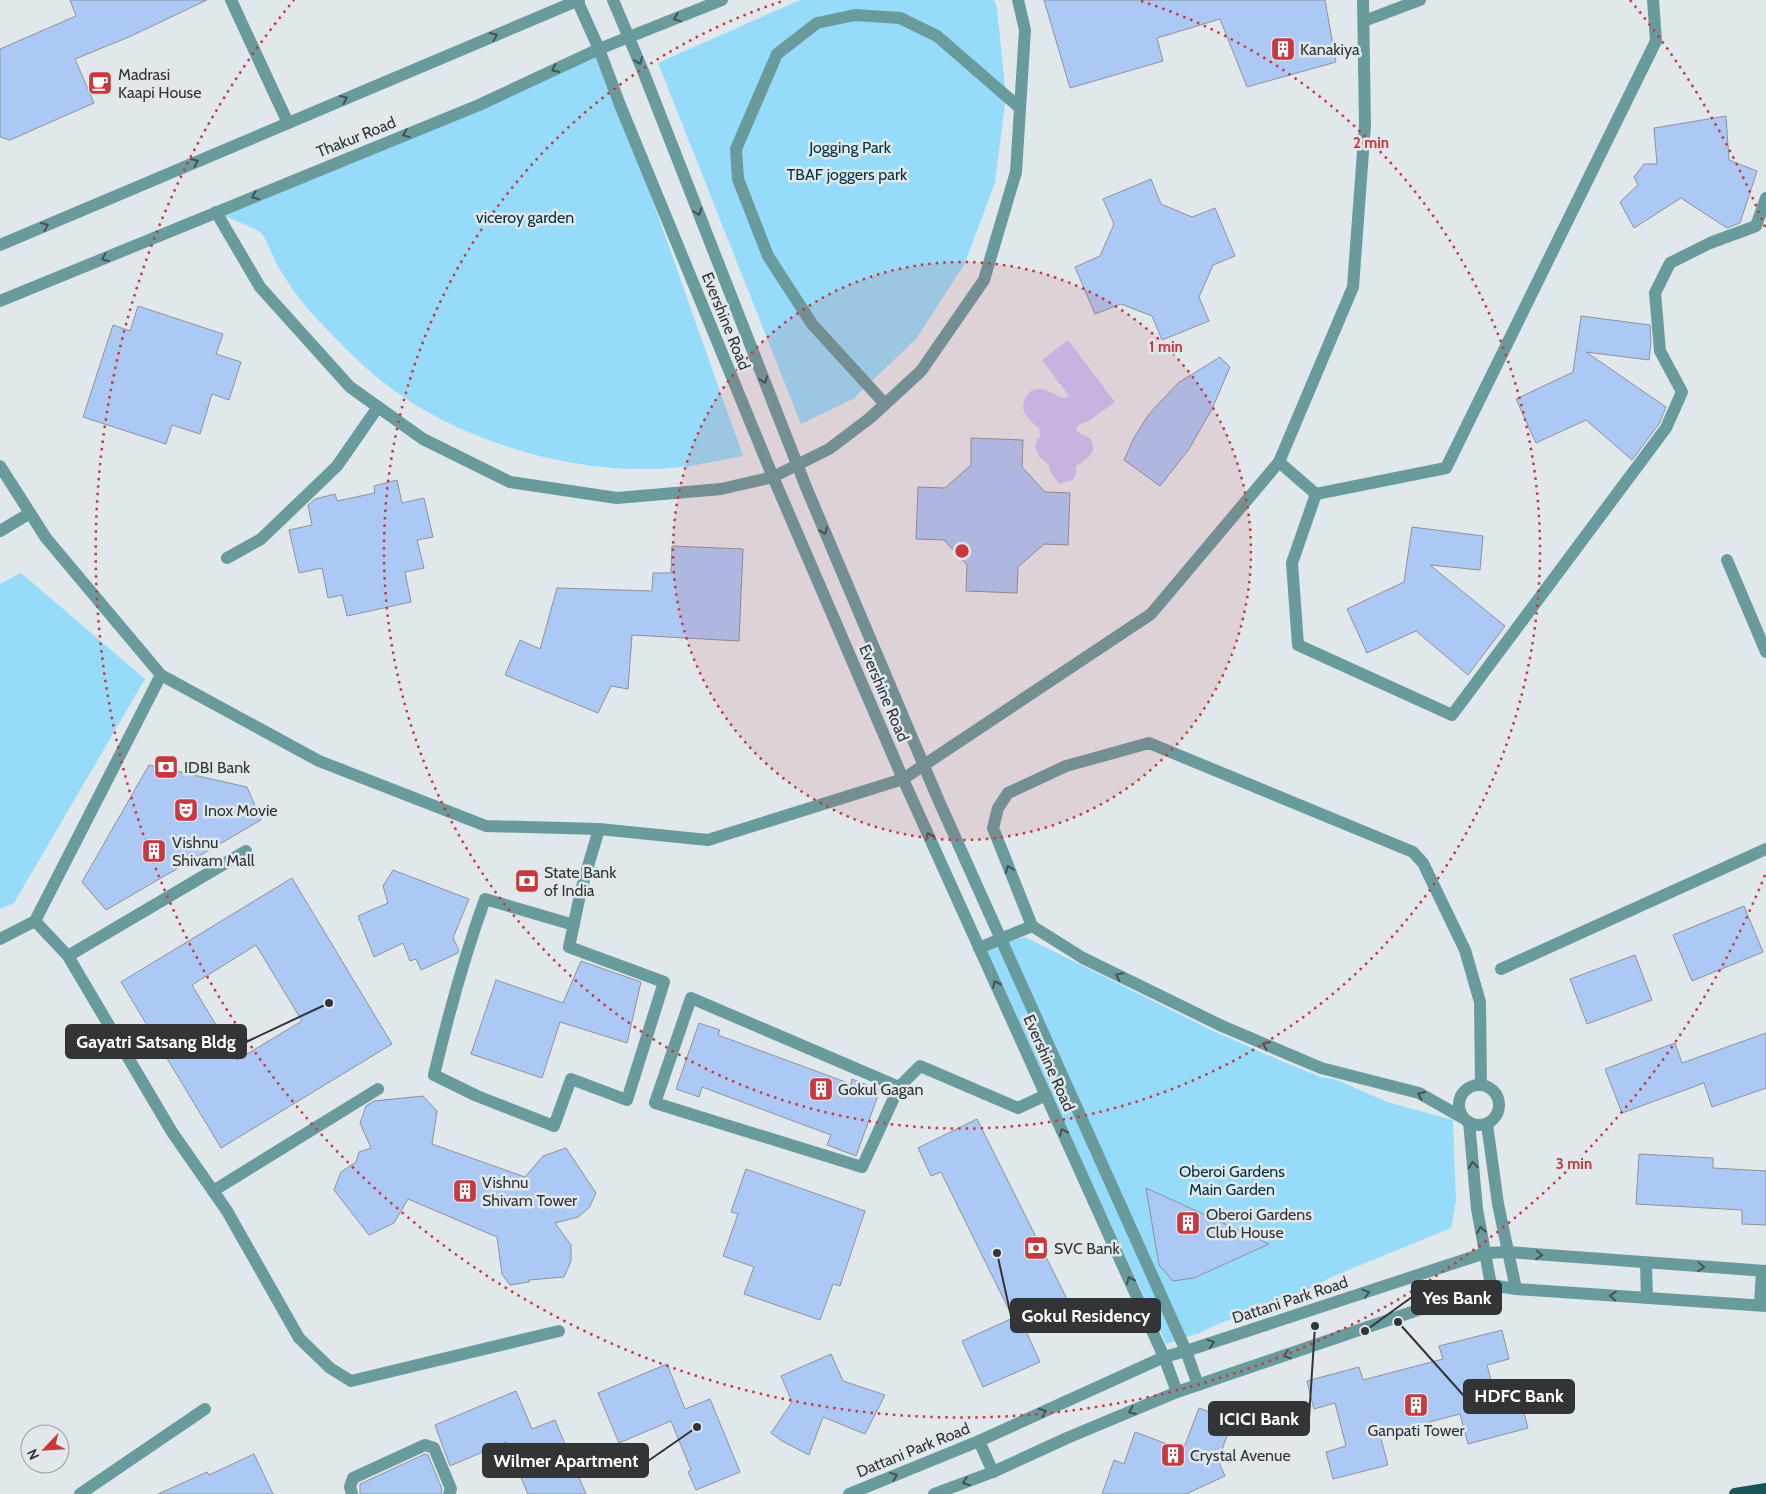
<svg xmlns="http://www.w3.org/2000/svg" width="1766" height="1494" font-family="Cabin,sans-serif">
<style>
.green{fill:#96dbfa}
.water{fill:#c9c3f6}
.building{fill:#acc9f6;stroke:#8f9298;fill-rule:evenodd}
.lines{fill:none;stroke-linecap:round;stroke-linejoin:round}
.minor{stroke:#699b9c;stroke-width:12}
.major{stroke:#195556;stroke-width:12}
.oneway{stroke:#425355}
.ring{fill:none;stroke:#c7383f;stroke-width:2.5;stroke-dasharray:2.5 5}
.labels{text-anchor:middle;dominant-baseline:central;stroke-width:5;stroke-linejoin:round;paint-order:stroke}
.poi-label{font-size:16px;fill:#323436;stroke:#e0e8ec;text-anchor:start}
.street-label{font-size:16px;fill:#323436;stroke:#e0e8ec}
.park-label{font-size:16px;fill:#003345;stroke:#e0e8ec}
.centre{fill:#c7383f;stroke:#e0e8ec;stroke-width:2.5}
.ring-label{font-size:15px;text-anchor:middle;font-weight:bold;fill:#c7383f;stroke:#e0e8ec;stroke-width:5;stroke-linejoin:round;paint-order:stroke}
.leader{fill:none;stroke:#323436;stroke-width:2}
.callout-dot{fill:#323436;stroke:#e0e8ec;stroke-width:2}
.callout{fill:#323436;stroke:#323436;stroke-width:2}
.callout-label{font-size:18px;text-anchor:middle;font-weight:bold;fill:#fff}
</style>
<rect width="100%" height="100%" fill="#e0e8ec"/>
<g class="green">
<path d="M 800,0 L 994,0 L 997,8 L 1006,96 L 995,183 L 964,265 L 916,339 L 853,399 L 801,424 L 658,63 Z"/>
<path d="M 599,49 L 743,456 C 726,459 708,463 691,466 C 589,480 465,446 384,383 C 359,363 338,341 316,318 C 301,302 287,282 276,263 C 272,255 266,238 261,233 C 256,228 224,216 216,212 Z"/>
<path d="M 21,573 L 145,679 L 14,903 L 0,909 L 0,584 Z"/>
<path d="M 1025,937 L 1209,1029 L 1281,1061 L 1321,1077 L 1337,1080 L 1387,1102 L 1453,1120 L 1456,1201 L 1451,1228 L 1334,1276 L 1303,1292 L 1218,1324 L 1200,1333 L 1166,1344 L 983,947 Z"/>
</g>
<path class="water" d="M 1068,340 L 1115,402 L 1089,421 L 1078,425 L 1076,429 C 1080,436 1084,434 1089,438 C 1101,450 1085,461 1076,466 L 1076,473 L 1073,480 L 1059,484 L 1050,471 L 1049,465 L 1040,458 L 1035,447 L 1037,440 L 1040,437 L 1039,428 C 1034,424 1028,419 1025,414 C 1019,401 1030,385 1045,390 C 1051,391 1056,396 1063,398 L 1069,396 L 1042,360 Z"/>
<g class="building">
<path d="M 70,0 L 207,0 L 129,37 L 75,59 L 94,103 L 10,140 L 0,137 L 0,49 L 76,16 Z"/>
<path d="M 1044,0 L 1325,0 L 1336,62 L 1247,87 L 1220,19 L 1157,38 L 1163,61 L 1070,88 Z"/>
<path d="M 1726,116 L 1729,160 L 1757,171 L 1740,223 L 1727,228 L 1681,198 L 1634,228 L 1620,202 L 1638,185 L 1634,177 L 1644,164 L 1657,164 L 1654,128 Z"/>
<path d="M 1151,179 L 1161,204 L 1192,217 L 1215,208 L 1235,256 L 1213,265 L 1199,297 L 1209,321 L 1162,340 L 1152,316 L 1121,304 L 1095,314 L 1075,267 L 1100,256 L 1114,224 L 1103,199 Z"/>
<path d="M 138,306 L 223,334 L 216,354 L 241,362 L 229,400 L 212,394 L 200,434 L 172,425 L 166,444 L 83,417 L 113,325 L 130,331 Z"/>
<path d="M 1581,316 L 1650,325 L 1651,342 L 1649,360 L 1586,352 L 1666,407 L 1659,424 L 1632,460 L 1586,420 L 1536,443 L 1516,399 L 1573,372 Z"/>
<path d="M 1220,357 L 1230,367 L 1212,409 L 1189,449 L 1160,486 L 1124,460 L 1134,438 L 1149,414 L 1178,383 Z"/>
<path d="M 971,438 L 1023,440 L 1022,467 L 1045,492 L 1070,493 L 1068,545 L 1044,544 L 1018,567 L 1017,593 L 966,591 L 967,565 L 944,540 L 916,539 L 918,487 L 945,488 L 971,465 Z"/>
<path d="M 397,480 L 402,503 L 424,498 L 433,537 L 417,540 L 424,568 L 405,572 L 411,602 L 347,616 L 342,595 L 328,598 L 322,568 L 299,573 L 289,530 L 312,525 L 308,505 L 315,499 L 335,494 L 337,501 L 375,493 L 374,486 Z"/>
<path d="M 1412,527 L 1483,536 L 1480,570 L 1430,565 L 1505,626 L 1468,675 L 1416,631 L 1367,653 L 1347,609 L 1404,582 Z"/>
<path d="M 672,546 L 743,549 L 739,641 L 632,635 L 628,689 L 611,686 L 598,713 L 505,675 L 520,640 L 540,649 L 557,588 L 652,591 L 653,573 L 671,573 Z"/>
<path d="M 149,765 L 247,787 L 261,820 L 106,910 L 82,882 Z"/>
<path d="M 393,870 L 469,899 L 453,938 L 459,950 L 458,953 L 421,970 L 416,959 L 410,961 L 403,943 L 374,957 L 358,916 L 388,903 L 383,886 Z"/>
<path d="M 292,878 L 392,1044 L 221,1148 L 121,982 ZM 256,945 L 302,1021 L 237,1060 L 192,985 Z"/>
<path d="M 1744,906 L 1763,952 L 1692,981 L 1673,935 Z"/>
<path d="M 1635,955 L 1652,1000 L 1587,1024 L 1570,979 Z"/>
<path d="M 581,961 L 641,982 L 627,1043 L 560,1022 L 542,1078 L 471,1054 L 496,980 L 563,1003 Z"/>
<path d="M 699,1023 L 720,1030 L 718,1035 L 851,1084 L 852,1079 L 880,1090 L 856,1156 L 827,1145 L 831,1135 L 702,1087 L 699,1097 L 676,1089 Z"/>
<path d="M 1766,1033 L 1766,1088 L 1712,1107 L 1704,1083 L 1622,1113 L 1605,1069 L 1675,1043 L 1682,1063 Z"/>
<path d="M 423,1096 L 437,1111 L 432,1144 L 525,1177 L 543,1156 L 566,1148 L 596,1193 L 589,1208 L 578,1217 L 555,1223 L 571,1245 L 571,1261 L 564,1277 L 529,1280 L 529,1282 L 510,1285 L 502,1274 L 497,1237 L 408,1199 L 394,1223 L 369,1235 L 334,1190 L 341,1172 L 356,1162 L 359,1152 L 371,1148 L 360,1123 L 366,1106 L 374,1101 Z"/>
<path d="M 977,1119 L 1070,1305 L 1025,1329 L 1040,1362 L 983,1387 L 962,1341 L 1013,1318 L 941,1172 L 931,1176 L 918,1148 Z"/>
<path d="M 1639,1154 L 1713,1158 L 1713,1168 L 1766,1171 L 1766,1225 L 1742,1224 L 1742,1210 L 1636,1204 Z"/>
<path d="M 746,1169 L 865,1211 L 840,1286 L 833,1284 L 820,1320 L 744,1294 L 754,1267 L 723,1256 L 738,1214 L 731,1212 Z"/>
<path d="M 1146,1188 L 1269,1244 L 1194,1278 L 1173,1281 L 1159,1265 Z"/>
<path d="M 1502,1330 L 1509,1359 L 1487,1365 L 1498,1407 L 1521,1401 L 1528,1428 L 1468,1444 L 1460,1414 L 1380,1435 L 1388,1465 L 1333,1479 L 1326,1452 L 1346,1446 L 1335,1403 L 1314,1409 L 1307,1381 L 1359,1367 L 1363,1380 L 1443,1359 L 1439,1346 Z"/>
<path d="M 831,1354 L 843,1381 L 885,1395 L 865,1434 L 823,1417 L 809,1455 L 782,1441 L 771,1433 L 792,1402 L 781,1376 Z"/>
<path d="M 667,1364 L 685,1409 L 710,1399 L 740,1472 L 696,1490 L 688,1472 L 691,1470 L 671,1421 L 619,1443 L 598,1393 Z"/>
<path d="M 516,1391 L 532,1429 L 555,1420 L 586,1494 L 528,1494 L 506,1442 L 450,1466 L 435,1425 Z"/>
<path d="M 1199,1408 L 1233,1420 L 1218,1460 L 1225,1476 L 1186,1494 L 1102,1494 L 1114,1460 L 1124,1464 L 1135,1432 L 1183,1450 Z"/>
<path d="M 254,1454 L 273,1494 L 158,1494 L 207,1472 L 209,1475 Z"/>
<path d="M 425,1454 L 428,1455 L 442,1489 L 441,1494 L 360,1494 L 360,1484 Z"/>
</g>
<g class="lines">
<g class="minor">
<path d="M 231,0 L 288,123"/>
<path d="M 577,0 L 599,49 L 620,105 L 773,477 L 903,779 L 1164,1357 L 1177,1392"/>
<path d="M 613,0 L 643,71 L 806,487 L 938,799 L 1186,1351 L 1198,1385"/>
<path d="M 1364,21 L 1420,0"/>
<path d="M 216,212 L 260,287 L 350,387 L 423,439 L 510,482 L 617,498 L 721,489 L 773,477 L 829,449 L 870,418 L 921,371 L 984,280 L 1016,172 L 1025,30 L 1018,0"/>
<path d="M 0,245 L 579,0"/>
<path d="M 0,301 L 479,105 L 599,49 L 722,0"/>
<path d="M 885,404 L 812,324 L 768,256 L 738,179 L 736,149 L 777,54 L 817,23 L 855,15 L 900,18 L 937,36 L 1020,108"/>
<path d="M 1279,462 L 1316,494"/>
<path d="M 0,466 L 46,538 L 161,675 L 319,761 L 486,826 L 599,829 L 708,840 L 903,779 L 1151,614 L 1279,462 L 1353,287 L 1365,125 L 1363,0"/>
<path d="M 1316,494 L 1292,563 L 1298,645 L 1452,715 L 1666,428 L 1682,392 L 1660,351 L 1655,293 L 1670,263 L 1710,243 L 1756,226 L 1766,198"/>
<path d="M 1316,494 L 1446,468 L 1656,41 L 1653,0"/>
<path d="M 0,531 L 30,513"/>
<path d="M 227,558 L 261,539 L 337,466 L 378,407"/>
<path d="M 1727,560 L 1766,652"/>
<path d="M 35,921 L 161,675"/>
<path d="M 574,925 L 485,899 C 464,957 448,1016 434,1075 L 477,1096 L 554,1126 L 571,1079 L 627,1100 L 664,982 L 569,947 L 581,890 L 599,829"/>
<path d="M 0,939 L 35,921 L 68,956 L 172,1132 L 227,1211 L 299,1338 L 330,1368 L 351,1381 L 559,1331"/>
<path d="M 979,948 L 1032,926"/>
<path d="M 68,956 L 246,851"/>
<path d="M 1501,969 L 1766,849"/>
<path d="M 691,998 L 899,1087 L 862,1167 L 655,1103 Z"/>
<circle cx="1479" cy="1105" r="20"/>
<path d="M 899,1087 L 920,1066 L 1018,1108 L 1046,1095"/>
<path d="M 1463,1118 L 1419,1093 L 1321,1068 L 1222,1026 L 1083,958 L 1032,926 L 993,828 L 998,808 L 1008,793 L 1066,766 L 1149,743 L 1413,852 L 1423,863 L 1465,950 L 1480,1002 L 1481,1085"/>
<path d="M 1469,1122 L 1477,1209 L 1491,1285"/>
<path d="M 1487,1124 L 1498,1204 L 1516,1289"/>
<path d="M 213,1191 L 378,1089"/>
<path d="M 1646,1263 L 1647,1298"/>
<path d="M 1760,1305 L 1762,1271"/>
<path d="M 979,1441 L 993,1472"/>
<path d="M 80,1494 L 205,1409"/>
<path d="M 352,1494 L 350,1487 L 353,1478 L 425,1445 L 434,1448 L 451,1489 L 449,1494"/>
<path d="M 849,1494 L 979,1441 L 1164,1357 L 1186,1351 L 1485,1253 L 1508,1252 L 1766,1271"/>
<path d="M 934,1494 L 993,1472 L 1067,1438 L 1177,1392 L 1491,1285 L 1516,1289 L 1766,1306"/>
</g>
<path class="major" d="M 1735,1494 L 1766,1489"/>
</g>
<defs><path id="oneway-chevron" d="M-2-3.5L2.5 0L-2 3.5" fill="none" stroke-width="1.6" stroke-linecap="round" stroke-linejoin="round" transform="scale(1.25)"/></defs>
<g class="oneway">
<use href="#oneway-chevron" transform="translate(677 18) rotate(158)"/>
<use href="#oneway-chevron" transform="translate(494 36) rotate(-23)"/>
<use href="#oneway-chevron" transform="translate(639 61) rotate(68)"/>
<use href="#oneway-chevron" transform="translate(555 69) rotate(155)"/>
<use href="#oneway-chevron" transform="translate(344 99) rotate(-23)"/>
<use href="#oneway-chevron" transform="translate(406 134) rotate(158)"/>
<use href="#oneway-chevron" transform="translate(195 162) rotate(-23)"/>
<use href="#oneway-chevron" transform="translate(255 196) rotate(158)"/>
<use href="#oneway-chevron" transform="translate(698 212) rotate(69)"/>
<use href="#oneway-chevron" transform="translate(45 226) rotate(-23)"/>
<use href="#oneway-chevron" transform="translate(105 258) rotate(158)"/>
<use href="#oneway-chevron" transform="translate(764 380) rotate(69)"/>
<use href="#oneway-chevron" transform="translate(824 531) rotate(67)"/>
<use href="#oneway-chevron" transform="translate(929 836) rotate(-114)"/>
<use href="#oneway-chevron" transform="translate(1009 869) rotate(-112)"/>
<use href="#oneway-chevron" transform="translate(1119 976) rotate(-154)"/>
<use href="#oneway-chevron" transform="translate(996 984) rotate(-114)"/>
<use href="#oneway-chevron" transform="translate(1266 1045) rotate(-157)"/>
<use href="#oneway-chevron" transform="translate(1421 1095) rotate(-156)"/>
<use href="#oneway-chevron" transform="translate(1063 1132) rotate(-114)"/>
<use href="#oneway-chevron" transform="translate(1473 1165) rotate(-96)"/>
<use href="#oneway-chevron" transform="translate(1481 1230) rotate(-100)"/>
<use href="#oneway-chevron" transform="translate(1539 1255) rotate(4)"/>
<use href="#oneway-chevron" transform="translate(1701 1267) rotate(4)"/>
<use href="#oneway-chevron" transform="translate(1130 1280) rotate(-114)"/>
<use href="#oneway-chevron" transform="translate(1366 1293) rotate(-18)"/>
<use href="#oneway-chevron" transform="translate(1613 1296) rotate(-176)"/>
<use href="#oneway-chevron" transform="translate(1211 1343) rotate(-18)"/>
<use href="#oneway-chevron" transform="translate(1287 1355) rotate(161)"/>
<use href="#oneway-chevron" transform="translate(1132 1411) rotate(157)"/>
<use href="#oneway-chevron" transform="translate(1043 1412) rotate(-25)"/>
<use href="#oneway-chevron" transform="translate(894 1476) rotate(-22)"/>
<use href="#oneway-chevron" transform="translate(966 1482) rotate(160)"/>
</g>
<circle cx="962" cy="551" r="289" fill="#c7383f" fill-opacity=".12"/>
<g class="ring">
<circle cx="962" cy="551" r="289"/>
<path d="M1141 1A578 578 0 1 1 783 1"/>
<path d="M1765 875A866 866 0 1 1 294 0M1630 0A866 866 0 0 1 1765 227"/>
</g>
<defs>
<symbol id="building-square" viewBox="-11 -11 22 22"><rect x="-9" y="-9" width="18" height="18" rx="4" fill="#c7383f" stroke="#e0e8ec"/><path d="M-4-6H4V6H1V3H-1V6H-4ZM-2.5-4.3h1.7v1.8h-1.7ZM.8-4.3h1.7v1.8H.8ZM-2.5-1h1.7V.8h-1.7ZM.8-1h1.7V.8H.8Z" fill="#fff"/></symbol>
<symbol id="cafe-square" viewBox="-11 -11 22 22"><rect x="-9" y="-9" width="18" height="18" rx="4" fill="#c7383f" stroke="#e0e8ec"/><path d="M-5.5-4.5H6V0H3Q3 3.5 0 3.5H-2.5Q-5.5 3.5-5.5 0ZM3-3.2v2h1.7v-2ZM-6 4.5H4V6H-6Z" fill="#fff"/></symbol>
<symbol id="bank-square" viewBox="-11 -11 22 22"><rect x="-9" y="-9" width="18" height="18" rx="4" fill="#c7383f" stroke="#e0e8ec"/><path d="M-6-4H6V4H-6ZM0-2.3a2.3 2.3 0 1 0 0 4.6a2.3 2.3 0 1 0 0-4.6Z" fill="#fff"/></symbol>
<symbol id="theatre-square" viewBox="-11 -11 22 22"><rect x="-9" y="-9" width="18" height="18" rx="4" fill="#c7383f" stroke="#e0e8ec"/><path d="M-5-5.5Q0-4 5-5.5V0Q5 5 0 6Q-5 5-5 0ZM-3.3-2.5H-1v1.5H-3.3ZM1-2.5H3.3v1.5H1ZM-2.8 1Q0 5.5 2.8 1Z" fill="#fff"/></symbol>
</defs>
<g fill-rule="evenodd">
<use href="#building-square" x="1269" y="35" width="28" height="28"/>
<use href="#cafe-square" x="86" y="69" width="28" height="28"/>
<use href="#bank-square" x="152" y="753" width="28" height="28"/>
<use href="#theatre-square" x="172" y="796" width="28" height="28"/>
<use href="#building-square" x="140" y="837" width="28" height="28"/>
<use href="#bank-square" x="513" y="867" width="28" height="28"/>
<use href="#building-square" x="807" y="1075" width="28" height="28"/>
<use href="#building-square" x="451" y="1177" width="28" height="28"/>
<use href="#building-square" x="1174" y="1209" width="28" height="28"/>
<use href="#bank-square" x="1022" y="1234" width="28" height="28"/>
<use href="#building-square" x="1402" y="1391" width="28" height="28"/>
<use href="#building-square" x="1159" y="1441" width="28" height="28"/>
</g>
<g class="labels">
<g class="poi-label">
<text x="1300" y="49">Kanakiya</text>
<text x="118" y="74">Madrasi<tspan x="118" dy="18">Kaapi House</tspan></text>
<text x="184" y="767">IDBI Bank</text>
<text x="204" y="810">Inox Movie</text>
<text x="172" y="842">Vishnu<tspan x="172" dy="18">Shivam Mall</tspan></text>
<text x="544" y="872">State Bank<tspan x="544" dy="18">of India</tspan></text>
<text x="838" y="1089">Gokul Gagan</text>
<text x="482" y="1182">Vishnu<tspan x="482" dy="18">Shivam Tower</tspan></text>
<text x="1206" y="1214">Oberoi Gardens<tspan x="1206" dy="18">Club House</tspan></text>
<text x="1054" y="1248">SVC Bank</text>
<text x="1416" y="1430" text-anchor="middle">Ganpati Tower</text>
<text x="1190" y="1455">Crystal Avenue</text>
</g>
<g class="street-label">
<text transform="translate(356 137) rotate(-22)">Thakur Road</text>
<text transform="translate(726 321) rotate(68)">Evershine Road</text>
<text transform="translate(884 693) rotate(67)">Evershine Road</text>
<text transform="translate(1049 1063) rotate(66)">Evershine Road</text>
<text transform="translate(1290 1300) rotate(-18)">Dattani Park Road</text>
<text transform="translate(913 1450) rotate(-22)">Dattani Park Road</text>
</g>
<g class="park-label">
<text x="850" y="147">Jogging Park</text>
<text x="847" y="174">TBAF joggers park</text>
<text x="525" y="217">viceroy garden</text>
<text x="1232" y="1171">Oberoi Gardens<tspan x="1232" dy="18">Main Garden</tspan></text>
</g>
</g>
<circle cx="962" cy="551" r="8" class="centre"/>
<g class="ring-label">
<text x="1371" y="148">2 min</text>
<text x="1166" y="352">1 min</text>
<text x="1574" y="1169">3 min</text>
</g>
<path class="leader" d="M329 1003L246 1042M1365 1331L1412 1297M997 1253L1011 1316M1398 1322L1464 1396M1315 1326L1309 1418M697 1427L648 1461"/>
<g class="callout-dot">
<circle cx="329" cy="1003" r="5"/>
<circle cx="1365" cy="1331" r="5"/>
<circle cx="997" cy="1253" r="5"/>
<circle cx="1398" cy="1322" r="5"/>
<circle cx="1315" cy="1326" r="5"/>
<circle cx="697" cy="1427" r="5"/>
</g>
<g class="callout">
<rect x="66" y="1025" width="180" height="33" rx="5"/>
<rect x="1412" y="1281" width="89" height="33" rx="5"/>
<rect x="1011" y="1299" width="149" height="33" rx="5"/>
<rect x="1464" y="1380" width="110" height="33" rx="5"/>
<rect x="1209" y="1402" width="100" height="33" rx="5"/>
<rect x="483" y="1444" width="165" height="33" rx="5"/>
</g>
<g class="callout-label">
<text x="156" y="1048">Gayatri Satsang Bldg</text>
<text x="1457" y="1304">Yes Bank</text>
<text x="1086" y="1322">Gokul Residency</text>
<text x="1519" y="1402">HDFC Bank</text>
<text x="1259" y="1425">ICICI Bank</text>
<text x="566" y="1467">Wilmer Apartment</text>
</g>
<g transform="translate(45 1449) rotate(245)"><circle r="24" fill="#e0e8ec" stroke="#9aa0a3"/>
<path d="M0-4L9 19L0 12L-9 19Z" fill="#c7383f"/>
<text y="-8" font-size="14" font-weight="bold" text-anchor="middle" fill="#323436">N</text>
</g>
</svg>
